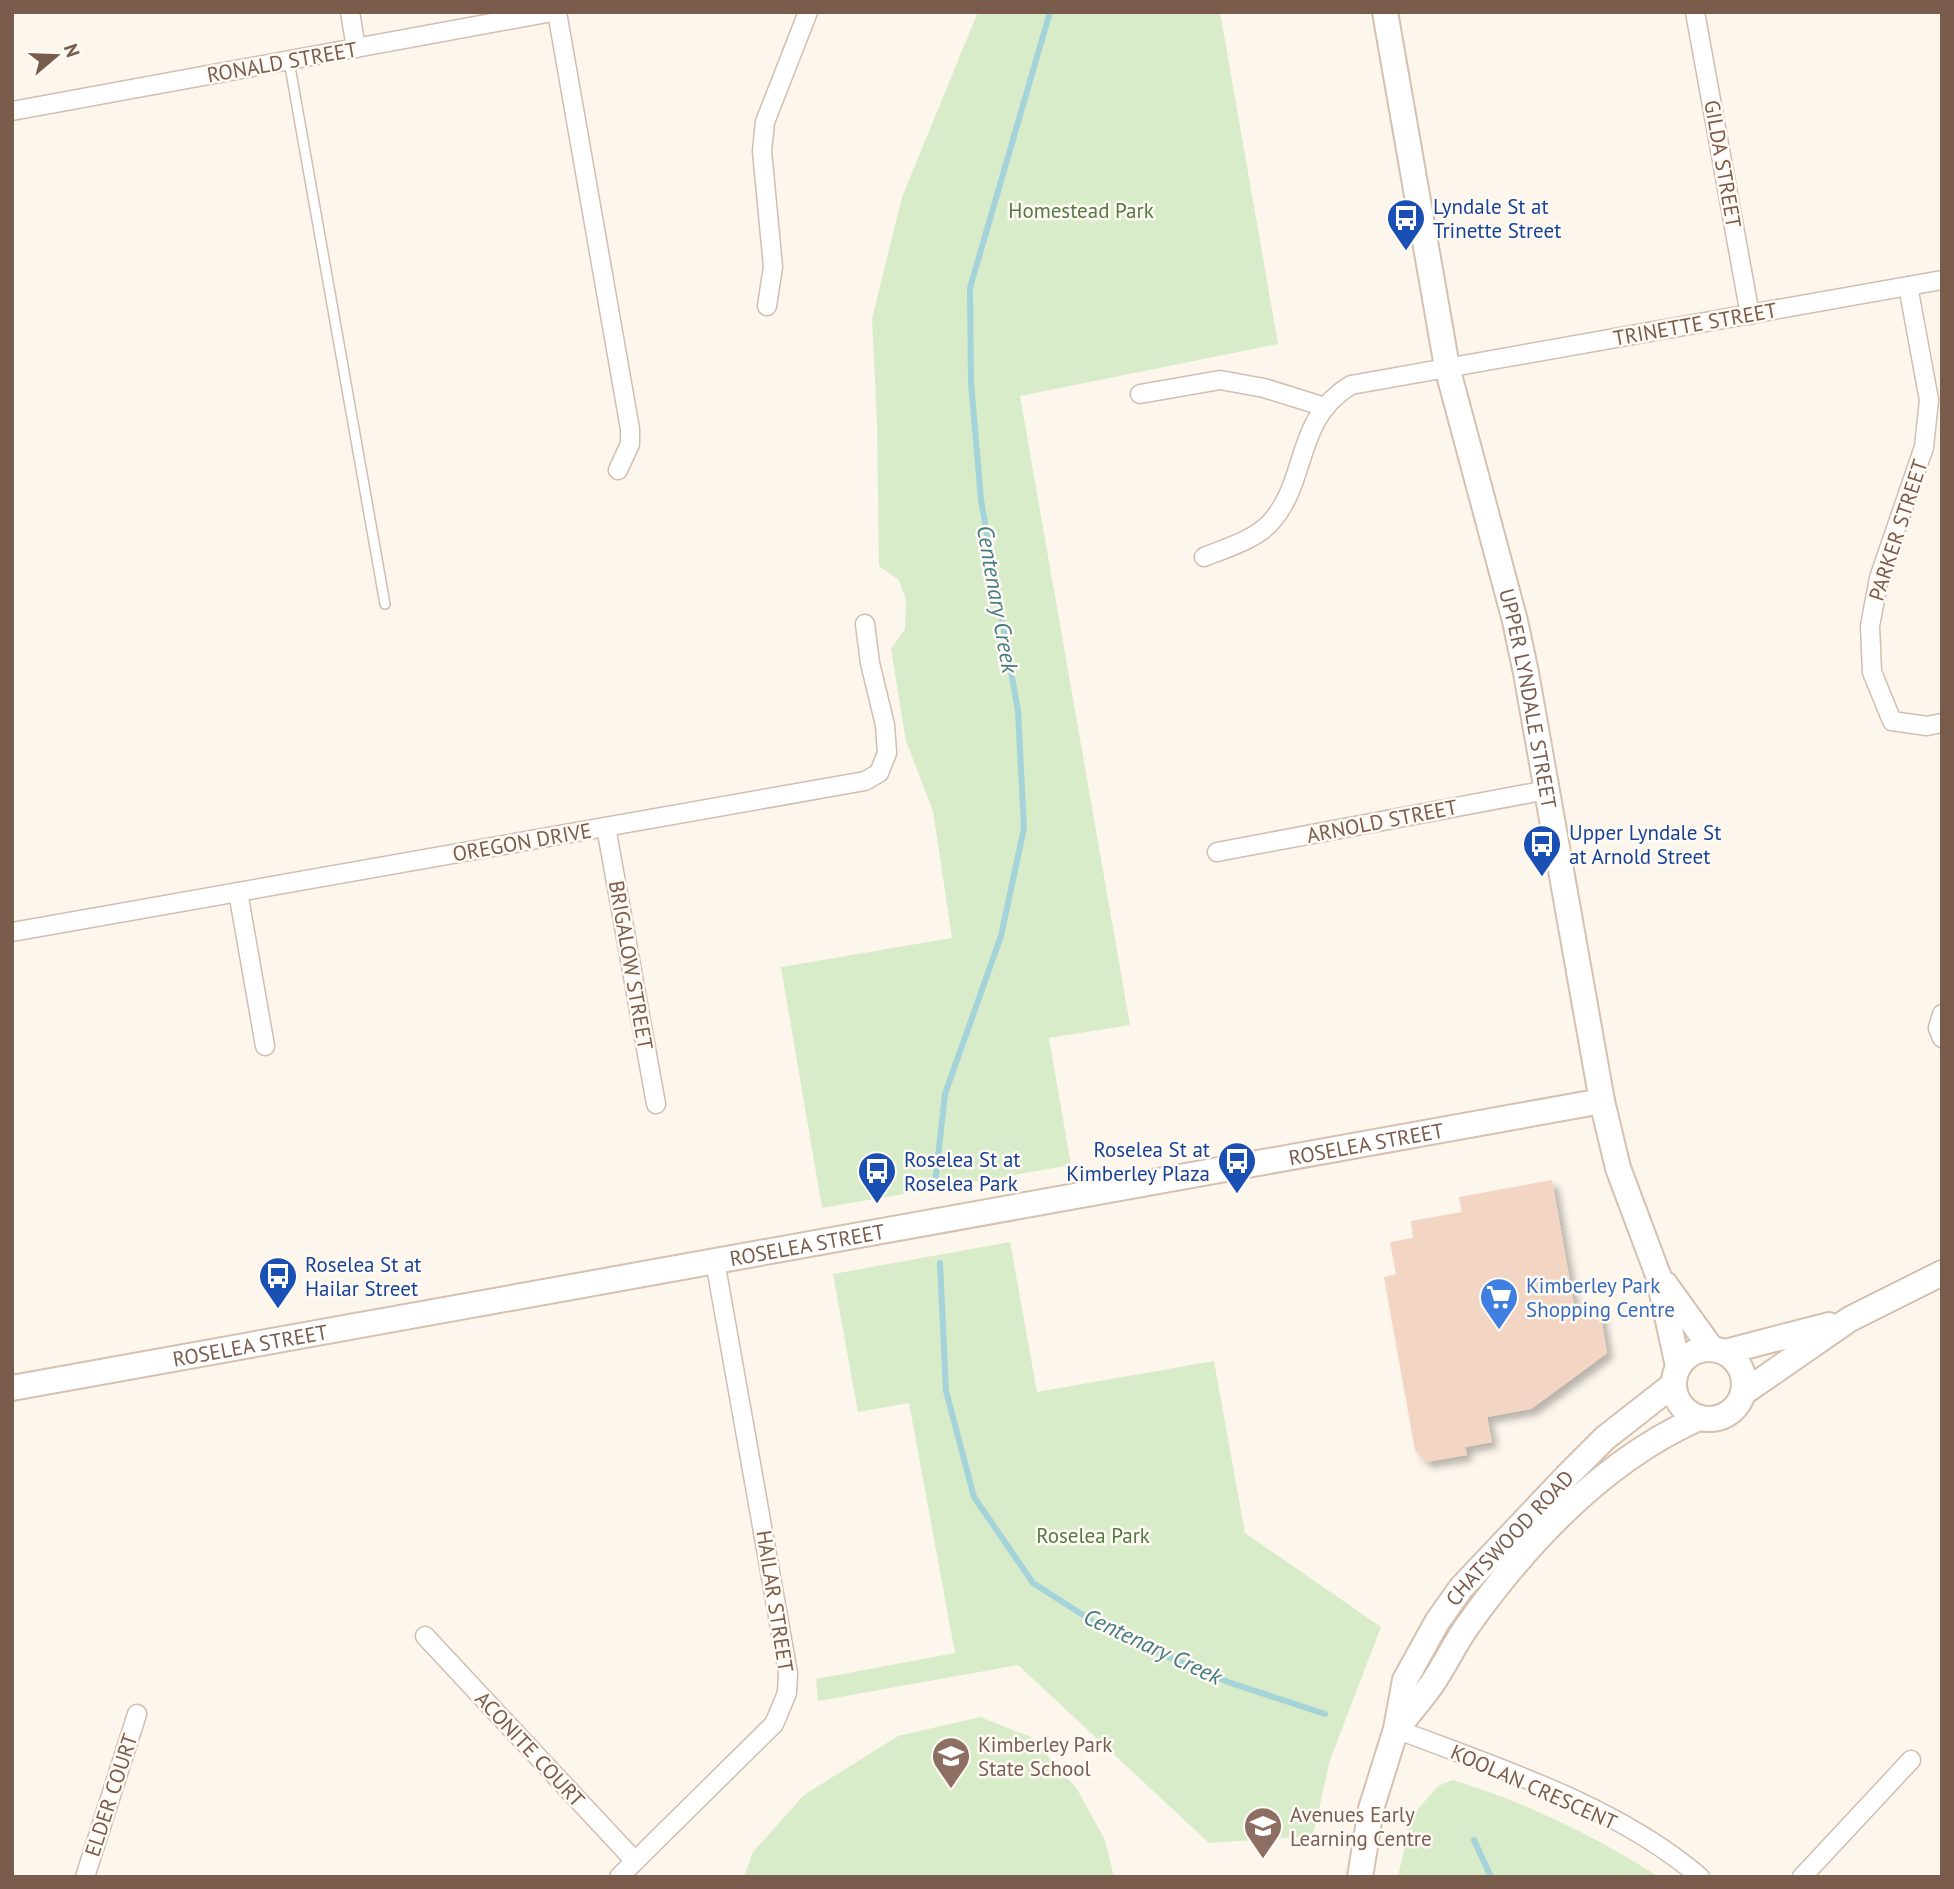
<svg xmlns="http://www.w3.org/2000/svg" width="1954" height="1889" font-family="'PT Sans',sans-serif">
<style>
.green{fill:#d8ecc9}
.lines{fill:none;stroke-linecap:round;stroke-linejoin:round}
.stream{stroke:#a5d3da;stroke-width:6}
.building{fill:#f3d5c3;filter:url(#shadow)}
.lane-casing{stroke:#d1beb0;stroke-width:12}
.street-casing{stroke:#d1beb0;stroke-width:21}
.secondary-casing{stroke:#d6c0b0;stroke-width:28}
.lane{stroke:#fff;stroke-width:9}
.street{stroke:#fff;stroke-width:18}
.secondary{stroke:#fff;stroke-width:24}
.labels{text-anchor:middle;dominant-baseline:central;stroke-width:5;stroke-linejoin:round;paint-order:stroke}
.street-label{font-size:21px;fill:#7a5c4d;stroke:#fffaf3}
.transit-label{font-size:21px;fill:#164399;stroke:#fffaf3;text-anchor:start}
.park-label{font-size:21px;fill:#537a41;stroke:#fffaf3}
.shop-label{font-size:21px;fill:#366cbe;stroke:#fffaf3;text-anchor:start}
.education-label{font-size:21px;fill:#785e54;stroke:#fffaf3;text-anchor:start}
.water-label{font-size:23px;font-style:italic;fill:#437c86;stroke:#fffaf3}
</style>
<defs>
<filter id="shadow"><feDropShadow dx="6" dy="6" stdDeviation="3.5" flood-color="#0004"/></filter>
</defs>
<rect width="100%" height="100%" fill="#fdf6ec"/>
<g class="green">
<path d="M 978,12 L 1220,12 L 1278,344 L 1020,396 L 1130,1025 L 1049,1038 L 1071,1165 L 822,1208 L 781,967 L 952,938 L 933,811 L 906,741 L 891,649 L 905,629 L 906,600 L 899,580 L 879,566 L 877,421 L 872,319 L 902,197 Z"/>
<path d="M 1010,1242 L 1037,1392 L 1214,1361 L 1245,1533 L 1381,1627 L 1330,1760 L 1313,1836 L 1209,1843 L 1018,1665 L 818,1701 L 816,1679 L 955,1653 L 909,1403 L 858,1412 L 833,1274 Z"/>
<path d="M 980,1717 L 1031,1737 L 1077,1789 L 1105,1840 L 1114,1877 L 744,1877 L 753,1852 L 804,1795 L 898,1736 Z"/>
<path d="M 1453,1780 C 1527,1803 1594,1835 1659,1877 L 1398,1877 L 1411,1817 L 1438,1786 Z"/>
</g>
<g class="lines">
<g class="stream">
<path d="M 935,1184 L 945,1094 L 1001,936 L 1024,828 L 1018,711 L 981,500 L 971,383 L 970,288 L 1050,12"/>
<path d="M 940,1263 L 946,1391 L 974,1497 L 1033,1583 L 1108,1631 L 1228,1682 L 1325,1714"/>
<path d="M 1474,1840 L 1491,1877"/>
</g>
</g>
<path class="building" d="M 1552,1180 L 1575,1310 L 1599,1305 L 1607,1353 L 1531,1409 L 1487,1417 L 1492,1442 L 1465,1447 L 1467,1455 L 1426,1462 L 1415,1450 L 1384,1277 L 1396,1274 L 1390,1242 L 1413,1238 L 1411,1221 L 1462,1212 L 1459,1197 Z"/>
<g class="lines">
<defs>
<path id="lane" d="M 289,61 L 385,604"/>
<g id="street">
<path d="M 350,12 L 356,48"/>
<path d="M 557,12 L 630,429 L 630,444 L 618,470"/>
<path d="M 1695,12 L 1750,315"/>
<path d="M 12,111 L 552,12"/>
<path d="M 1908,286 L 1929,400 L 1924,447 L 1879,578 L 1870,626 L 1872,672 L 1892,721 L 1927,726 L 1942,723"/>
<path d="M 767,306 L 773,267 L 762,151 L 765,122 L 808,12"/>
<path d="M 1140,394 L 1220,380 L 1264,388 L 1325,407"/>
<path d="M 1204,557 C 1226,548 1255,540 1271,522 C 1309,479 1294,419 1351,385 L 1942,280"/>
<path d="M 606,827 L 656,1104"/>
<path d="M 1217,852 L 1547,790"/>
<path d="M 238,892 L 265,1046"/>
<path d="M 12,932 L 865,781 L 879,773 L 887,753 L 885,725 L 870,663 L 865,624"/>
<path d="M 1942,1014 L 1938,1028 L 1942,1038"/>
<path d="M 425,1636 L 635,1861"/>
<path d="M 1396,1729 C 1498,1768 1616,1805 1700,1877"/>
<path d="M 85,1877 L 137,1714"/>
<path d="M 619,1877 L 774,1724 L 787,1693 L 788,1673 L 715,1261"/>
<path d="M 1802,1877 L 1911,1760"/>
</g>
<g id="secondary">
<path id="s1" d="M 1385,12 L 1447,367 L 1515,621 L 1526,673 L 1602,1101 L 1618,1168 L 1658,1275 L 1678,1366"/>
<path d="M 1665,1284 L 1711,1348"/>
<circle cx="1709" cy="1384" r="35"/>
<path d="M 1725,1352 L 1829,1325"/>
<path id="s2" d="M 12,1388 L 1602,1101"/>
<path d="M 1743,1393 L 1850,1319 L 1942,1273"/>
<path d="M 1399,1726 C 1410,1712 1422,1698 1432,1684 C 1445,1665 1455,1643 1468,1625 C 1528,1541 1604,1460 1699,1418"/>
<path id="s3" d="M 1360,1877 L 1371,1809 L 1396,1729 L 1405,1680 L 1437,1622 L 1461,1588 L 1566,1477 L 1605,1438 L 1674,1384"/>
</g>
</defs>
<use href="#lane" class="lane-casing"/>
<use href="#street" class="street-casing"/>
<use href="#secondary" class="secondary-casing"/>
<use href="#lane" class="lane"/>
<use href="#street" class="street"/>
<use href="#secondary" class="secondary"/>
</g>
<defs>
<symbol id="bus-pin" viewBox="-11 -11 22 30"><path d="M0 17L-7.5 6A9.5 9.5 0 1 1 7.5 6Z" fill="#1a4fb4" stroke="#fffaf3"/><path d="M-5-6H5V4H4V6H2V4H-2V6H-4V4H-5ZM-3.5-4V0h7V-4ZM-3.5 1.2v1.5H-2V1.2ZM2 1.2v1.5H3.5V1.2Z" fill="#fff"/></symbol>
<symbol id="supermarket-pin" viewBox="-11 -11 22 30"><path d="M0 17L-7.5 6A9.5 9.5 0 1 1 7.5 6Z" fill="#3f7fe0" stroke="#fffaf3"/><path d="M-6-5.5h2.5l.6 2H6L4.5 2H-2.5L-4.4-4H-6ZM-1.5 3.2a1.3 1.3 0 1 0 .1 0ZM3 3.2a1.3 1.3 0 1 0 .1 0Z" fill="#fff"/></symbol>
<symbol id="school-pin" viewBox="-11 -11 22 30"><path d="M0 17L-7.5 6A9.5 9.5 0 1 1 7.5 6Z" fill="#8d6e63" stroke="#fffaf3"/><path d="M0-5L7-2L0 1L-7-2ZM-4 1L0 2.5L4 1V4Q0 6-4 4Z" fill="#fff"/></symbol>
</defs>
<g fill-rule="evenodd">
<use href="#bus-pin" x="1384" y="196" width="44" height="60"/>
<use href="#bus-pin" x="1520" y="822" width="44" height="60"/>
<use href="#bus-pin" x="1215" y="1139" width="44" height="60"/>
<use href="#bus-pin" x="855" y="1149" width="44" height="60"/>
<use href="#bus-pin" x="256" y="1254" width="44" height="60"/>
<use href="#supermarket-pin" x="1477" y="1275" width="44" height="60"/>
<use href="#school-pin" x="929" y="1734" width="44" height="60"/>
<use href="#school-pin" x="1241" y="1804" width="44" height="60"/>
</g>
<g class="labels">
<g class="street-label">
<text transform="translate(282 62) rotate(-10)">RONALD STREET</text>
<text transform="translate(1723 164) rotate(80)">GILDA STREET</text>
<text transform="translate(1695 324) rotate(-10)">TRINETTE STREET</text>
<text transform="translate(1898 530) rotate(-72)">PARKER STREET</text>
<text stroke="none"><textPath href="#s1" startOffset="702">UPPER LYNDALE STREET</textPath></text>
<text transform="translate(1382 821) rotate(-11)">ARNOLD STREET</text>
<text transform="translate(522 842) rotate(-10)">OREGON DRIVE</text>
<text transform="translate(631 965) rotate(80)">BRIGALOW STREET</text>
<text stroke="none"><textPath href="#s2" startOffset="1376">ROSELEA STREET</textPath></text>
<text stroke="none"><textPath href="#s2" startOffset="808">ROSELEA STREET</textPath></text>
<text stroke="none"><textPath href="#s2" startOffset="242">ROSELEA STREET</textPath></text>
<text stroke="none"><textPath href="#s3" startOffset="380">CHATSWOOD ROAD</textPath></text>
<text transform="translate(775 1601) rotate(81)">HAILAR STREET</text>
<text transform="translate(530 1749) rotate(47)">ACONITE COURT</text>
<text transform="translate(1534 1787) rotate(24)">KOOLAN CRESCENT</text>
<text transform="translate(111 1795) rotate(-72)">ELDER COURT</text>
</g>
<g class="transit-label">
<text x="1433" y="206">Lyndale St at<tspan x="1433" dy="24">Trinette Street</tspan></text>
<text x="1569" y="832">Upper Lyndale St<tspan x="1569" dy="24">at Arnold Street</tspan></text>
<text x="1210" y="1149" text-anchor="end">Roselea St at<tspan x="1210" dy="24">Kimberley Plaza</tspan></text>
<text x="904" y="1159">Roselea St at<tspan x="904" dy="24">Roselea Park</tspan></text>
<text x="305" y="1264">Roselea St at<tspan x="305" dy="24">Hailar Street</tspan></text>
</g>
<g class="park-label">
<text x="1081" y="210">Homestead Park</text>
<text x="1093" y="1535">Roselea Park</text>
</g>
<g class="shop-label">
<text x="1526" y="1285">Kimberley Park<tspan x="1526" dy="24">Shopping Centre</tspan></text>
</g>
<g class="education-label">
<text x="978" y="1744">Kimberley Park<tspan x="978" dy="24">State School</tspan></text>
<text x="1290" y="1814">Avenues Early<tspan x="1290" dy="24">Learning Centre</tspan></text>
</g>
<g class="water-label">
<text transform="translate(998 599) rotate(80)">Centenary Creek</text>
<text transform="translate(1153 1646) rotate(25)">Centenary Creek</text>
</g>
</g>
<rect width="1954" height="1889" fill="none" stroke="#7a5c4d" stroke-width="28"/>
<g transform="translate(56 56) rotate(71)" stroke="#fffaf3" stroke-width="5" paint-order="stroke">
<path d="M0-5L12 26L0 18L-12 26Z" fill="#7a5c4d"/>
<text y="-10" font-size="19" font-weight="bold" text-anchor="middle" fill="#7a5c4d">N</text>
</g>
</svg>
